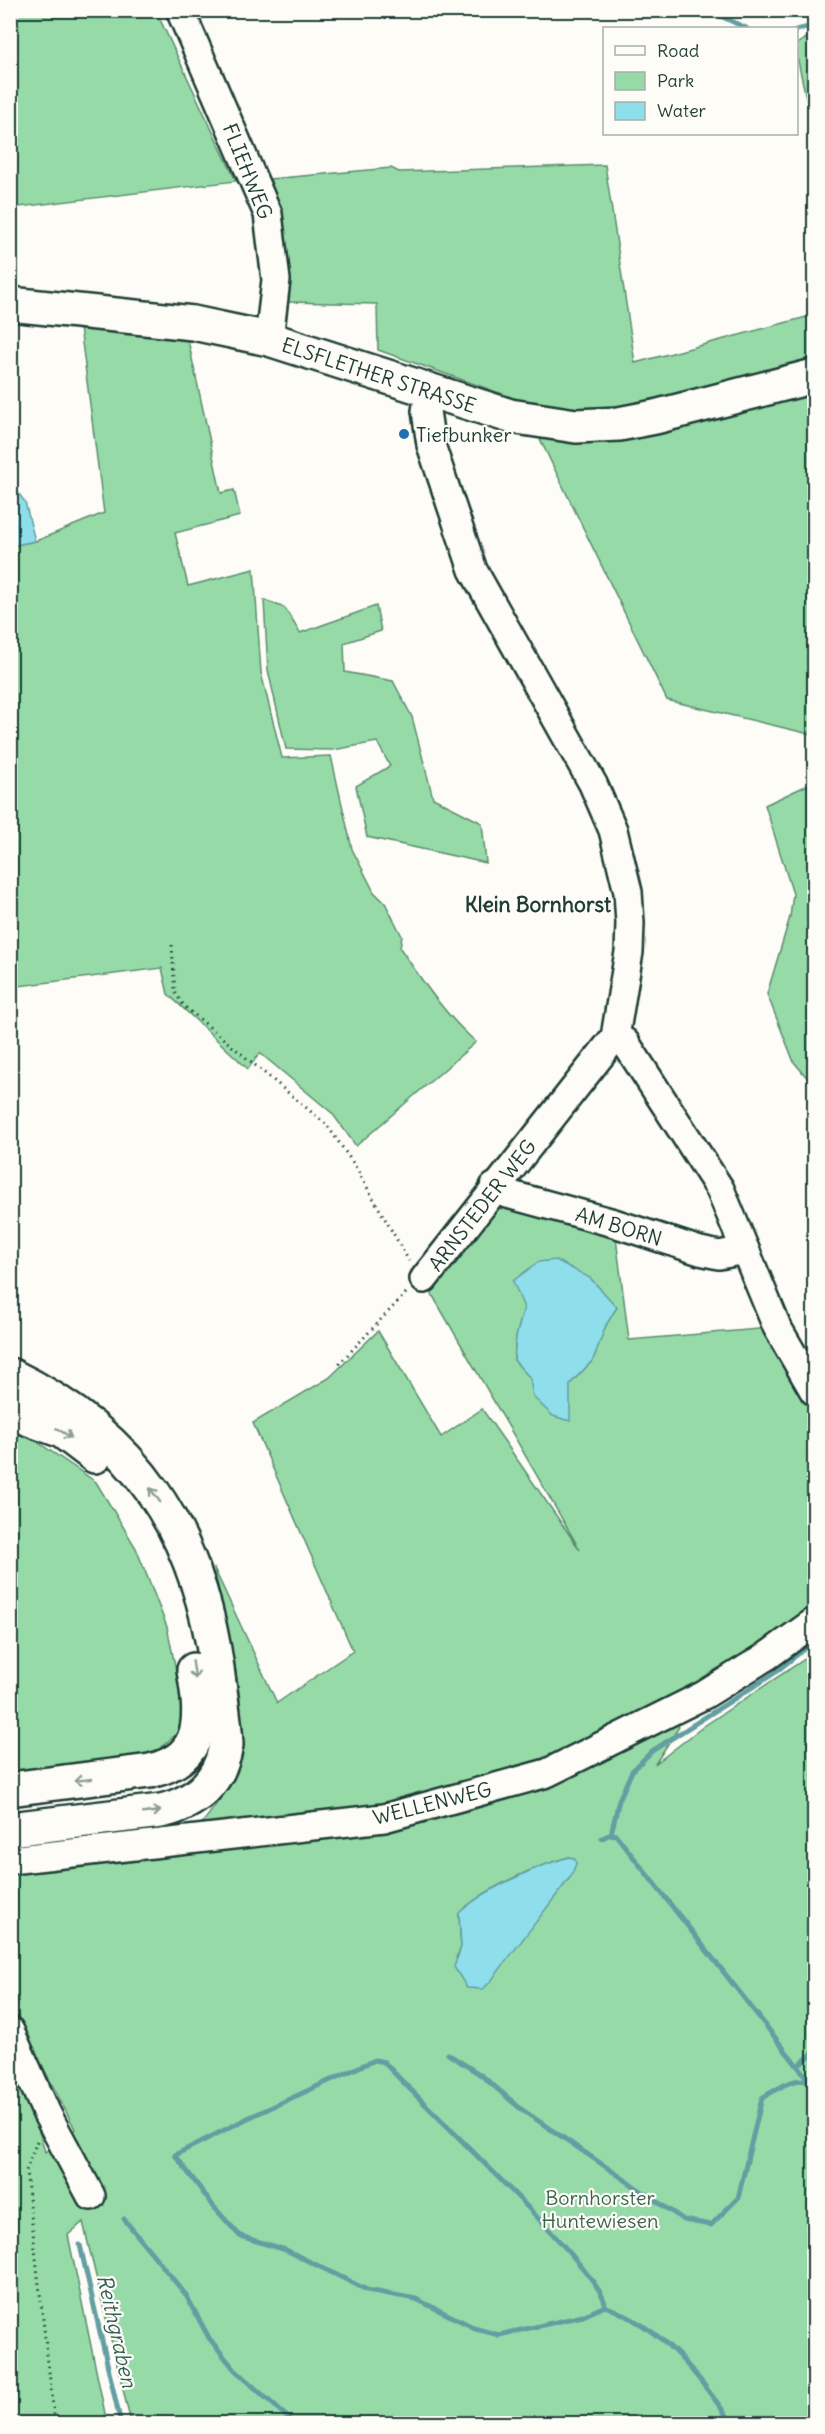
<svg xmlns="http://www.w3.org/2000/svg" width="825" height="2434" font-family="Delius,sans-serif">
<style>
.green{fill:#96dba7;stroke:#5a8c6e;stroke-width:1.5;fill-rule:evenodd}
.water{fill:#8fdeec;stroke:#629ea2;stroke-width:1.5}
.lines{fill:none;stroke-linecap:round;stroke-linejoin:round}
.stream{stroke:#629ea2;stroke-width:5}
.minor-casing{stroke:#1f3d34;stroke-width:32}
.major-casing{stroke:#1f3d34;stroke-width:38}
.highway-casing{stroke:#1f3d34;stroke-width:38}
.path{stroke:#1f3d34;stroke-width:3;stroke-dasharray:1.5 4.5;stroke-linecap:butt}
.minor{stroke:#fdfcf7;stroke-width:27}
.major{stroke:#fdfcf7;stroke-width:33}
.highway{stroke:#fdfcf7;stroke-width:33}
.oneway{stroke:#8e9c96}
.poi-dot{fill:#1f6fb2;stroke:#fdfcf7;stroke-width:2}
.labels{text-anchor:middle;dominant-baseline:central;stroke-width:4.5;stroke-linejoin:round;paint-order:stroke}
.street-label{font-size:20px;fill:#1f3d34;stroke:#fdfcf7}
.poi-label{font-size:20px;fill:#1f3d34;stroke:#fdfcf7;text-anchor:start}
.park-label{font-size:20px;fill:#3d6451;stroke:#fdfcf7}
.neighbourhood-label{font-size:21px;font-weight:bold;fill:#1f3d34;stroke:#fdfcf7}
.water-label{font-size:21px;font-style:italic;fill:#355d59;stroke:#fdfcf7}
</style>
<rect width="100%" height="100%" fill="#fdfcf7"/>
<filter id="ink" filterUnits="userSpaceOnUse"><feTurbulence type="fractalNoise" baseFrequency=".0167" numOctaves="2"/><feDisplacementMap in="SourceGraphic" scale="12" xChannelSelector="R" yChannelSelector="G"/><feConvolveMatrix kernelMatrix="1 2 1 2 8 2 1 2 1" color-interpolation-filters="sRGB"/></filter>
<g filter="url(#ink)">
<g class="green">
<path d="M 10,11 L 156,11 L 236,181 L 11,208 Z"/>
<path d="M 814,33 L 814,134 L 796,52 L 797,44 Z"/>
<path d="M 605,165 L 635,363 L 814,315 L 814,362 L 602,413 L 545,409 L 378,350 L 377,304 L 288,302 L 281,213 L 270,179 L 391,168 L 399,172 Z"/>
<path d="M 79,319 L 186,331 L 221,493 L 234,490 L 240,516 L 175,533 L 188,586 L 254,569 L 261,673 L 282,758 L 331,756 L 352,849 L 374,892 L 385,903 L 402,936 L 400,948 C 423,982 445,1015 476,1042 L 356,1146 L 332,1113 L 260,1053 L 248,1069 L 168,994 L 162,968 L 11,987 L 10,546 L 36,541 L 104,513 Z"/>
<path d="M 814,385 L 814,735 L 667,700 L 539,437 L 605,436 Z"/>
<path d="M 264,600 L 285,608 L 300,633 L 376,606 L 381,631 L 344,643 L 345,672 L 393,681 L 412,717 L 433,798 L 482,823 L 486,863 L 367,837 L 356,786 L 390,766 L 377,742 L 333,750 L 286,749 L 268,670 Z"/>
<path d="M 814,782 L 814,1086 L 794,1062 L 767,994 L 790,917 L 793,894 L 765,805 Z"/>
<path d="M 496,1195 L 615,1230 L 629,1340 L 771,1328 L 814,1409 L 814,1603 L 782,1630 L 706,1678 L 545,1767 L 389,1810 L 199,1827 C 208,1816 234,1781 238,1769 C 252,1717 225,1621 214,1568 L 277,1703 L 353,1651 L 253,1423 L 329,1378 L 378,1331 L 441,1437 L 482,1409 L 580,1550 L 426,1284 ZM 590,1278 L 617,1307 L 606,1325 L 593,1360 L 570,1384 L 530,1378 L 514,1360 L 516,1337 L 524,1308 Z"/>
<path d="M 10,1434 L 30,1437 L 96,1482 L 136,1548 L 167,1627 L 181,1694 L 181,1730 L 151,1756 L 11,1774 Z"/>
<path d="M 814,1653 L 814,2423 L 131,2423 L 83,2222 L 68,2235 L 107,2423 L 11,2423 L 10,2061 L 36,2120 L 45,2152 L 75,2129 L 11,2005 L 11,1870 L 402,1820 L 676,1720 L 679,1727 L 655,1764 L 704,1726 ZM 569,1857 L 571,1876 L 483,1988 L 456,1958 L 461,1948 L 459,1914 C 483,1889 535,1866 569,1857 Z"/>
</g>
<g class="water">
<path d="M 11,483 L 25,502 L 35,541 L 11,546 Z"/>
<path d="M 556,1260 L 590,1278 L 617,1307 L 606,1325 L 593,1360 L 570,1384 L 570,1421 L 553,1416 L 533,1397 L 530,1378 L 514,1360 L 516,1337 L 524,1308 L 513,1281 L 538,1262 Z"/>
<path d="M 569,1857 L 575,1859 L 576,1864 L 571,1876 L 491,1981 L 483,1989 L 467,1988 L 454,1967 L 461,1947 L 459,1913 C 483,1890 536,1866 569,1857 Z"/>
</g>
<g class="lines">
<g class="stream">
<path d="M 708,10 L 746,28"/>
<path d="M 796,30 L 814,26"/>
<path d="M 611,1834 L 616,1835 L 810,2082"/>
<path d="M 602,1838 L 611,1834 L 619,1800 L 632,1771 L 652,1751 L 773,1674 L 814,1641"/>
<path d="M 448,2054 L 481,2075 L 521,2109 L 684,2220 L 711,2225 L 738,2198 L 762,2098 C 778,2089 798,2072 814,2085"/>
<path d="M 798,2066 L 814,2052"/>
<path d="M 124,2219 L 186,2295 L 209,2338 L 235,2370 L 295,2424"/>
<path d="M 80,2245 L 121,2424"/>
<path d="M 605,2306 L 583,2316 L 499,2335 L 477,2329 L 416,2299 L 367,2290 L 286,2250 L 240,2236 L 214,2207 L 175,2155 L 248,2118 L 368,2063 L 375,2060 L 384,2062 C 414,2097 609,2277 605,2306 C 668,2331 694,2372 733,2424"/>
</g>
<defs>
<g id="minor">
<path d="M 180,10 L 268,214 L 276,280 L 269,339"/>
<path d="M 615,1037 L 625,1042 L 720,1189 L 777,1327 L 814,1391"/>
<path d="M 494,1187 L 500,1192 L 614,1223 L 700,1251 L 719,1255 L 745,1250"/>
<path d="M 424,1279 L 615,1037 L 629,952 L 630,923 L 628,892 L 613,830 L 593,784 L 473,570 L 431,445 L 426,411 L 429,392"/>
<path d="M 10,1860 L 384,1818 L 547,1773 L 704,1695 L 767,1656 L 814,1622"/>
<path d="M 10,2031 L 47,2114 L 91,2196"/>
</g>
<path id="major" d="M 10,304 L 193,323 L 269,339 L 510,416 L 576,426 L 619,424 L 655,417 L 814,376"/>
<g id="highway">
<path d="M 10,1375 C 137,1437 197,1530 217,1668 C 220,1694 225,1719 226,1745 C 220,1782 196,1803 161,1811 L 10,1829"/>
<path d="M 10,1412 L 62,1431 L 95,1456"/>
<path d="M 10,1789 L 150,1771 C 206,1758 202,1717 194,1670"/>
</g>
</defs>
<use href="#minor" class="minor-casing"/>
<use href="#major" class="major-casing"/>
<use href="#highway" class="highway-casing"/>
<g class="path">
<path d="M 172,945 L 175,992 L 184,1006 L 327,1125 L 355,1166 L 409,1261"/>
<path d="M 339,1364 L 406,1293"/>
<path d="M 37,2141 L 26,2171 L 55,2424"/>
</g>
<use href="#minor" class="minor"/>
<use href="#major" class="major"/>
<use href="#highway" class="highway"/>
</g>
<defs><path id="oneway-shaft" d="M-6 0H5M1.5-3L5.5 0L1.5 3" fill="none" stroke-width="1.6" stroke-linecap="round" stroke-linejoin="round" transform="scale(1.5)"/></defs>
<g class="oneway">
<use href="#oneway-shaft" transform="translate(64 1433) rotate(32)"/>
<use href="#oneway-shaft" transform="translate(155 1495) rotate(-126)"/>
<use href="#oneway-shaft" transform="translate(194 1670) rotate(81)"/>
<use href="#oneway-shaft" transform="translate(83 1780) rotate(173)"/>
<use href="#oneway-shaft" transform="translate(152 1812) rotate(-8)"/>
</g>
</g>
<circle class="poi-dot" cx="404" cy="434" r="6"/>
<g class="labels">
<g class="street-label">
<text transform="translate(248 171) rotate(68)">FLIEHWEG</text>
<text transform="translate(379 375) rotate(18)">ELSFLETHER STRASSE</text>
<text transform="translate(482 1205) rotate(-52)">ARNSTEDER WEG</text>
<text transform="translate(619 1226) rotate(17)">AM BORN</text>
<text transform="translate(432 1803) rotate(-14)">WELLENWEG</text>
</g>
<g class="poi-label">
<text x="416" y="434">Tiefbunker</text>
</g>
<g class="park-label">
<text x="600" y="2197">Bornhorster<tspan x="600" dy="23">Huntewiesen</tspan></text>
</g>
<g class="neighbourhood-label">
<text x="538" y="904">Klein Bornhorst</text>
</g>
<g class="water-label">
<text transform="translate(117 2331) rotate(77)">Reithgraben</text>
</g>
</g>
<rect width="825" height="2434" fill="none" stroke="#fdfcf7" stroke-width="36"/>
<rect x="18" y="18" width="789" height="2398" fill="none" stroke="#1f3d34" stroke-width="2" filter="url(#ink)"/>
<rect x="603" y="27" width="195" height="108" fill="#fdfcf7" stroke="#a4b0a9" stroke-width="1.5"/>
<rect x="615" y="46" width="30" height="9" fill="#fdfcf7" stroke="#a4b0a9" stroke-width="1.5"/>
<text x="657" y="57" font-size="18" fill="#1f3d34">Road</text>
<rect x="615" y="72" width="30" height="18" fill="#96dba7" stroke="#a4b0a9" stroke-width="1.5"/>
<text x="657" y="87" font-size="18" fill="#1f3d34">Park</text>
<rect x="615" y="102" width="30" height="18" fill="#8fdeec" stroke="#a4b0a9" stroke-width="1.5"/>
<text x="657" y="117" font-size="18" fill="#1f3d34">Water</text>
</svg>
